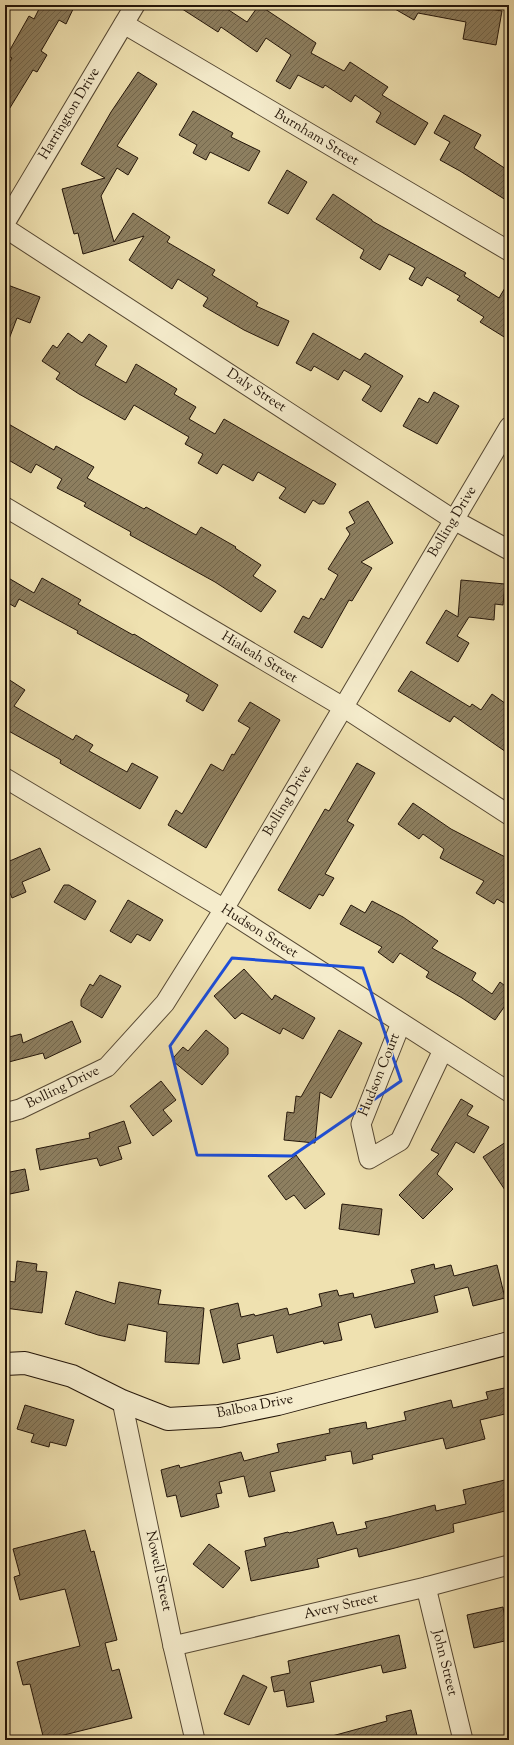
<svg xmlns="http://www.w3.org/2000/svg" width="514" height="1745" font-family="'Sorts Mill Goudy',serif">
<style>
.building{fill:url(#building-hatch);stroke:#231509}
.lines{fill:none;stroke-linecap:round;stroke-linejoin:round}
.street-casing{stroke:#564833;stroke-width:21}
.secondary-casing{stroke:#231509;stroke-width:24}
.street{stroke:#f5eccc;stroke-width:19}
.secondary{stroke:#f5eccc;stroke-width:22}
.marked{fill:none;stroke:#1d4ed8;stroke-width:3;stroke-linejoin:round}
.labels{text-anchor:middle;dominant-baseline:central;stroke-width:3;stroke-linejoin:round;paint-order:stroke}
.street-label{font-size:14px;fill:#231509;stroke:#f5eccc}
</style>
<defs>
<pattern id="building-hatch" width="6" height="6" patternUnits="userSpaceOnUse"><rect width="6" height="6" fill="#8d7f60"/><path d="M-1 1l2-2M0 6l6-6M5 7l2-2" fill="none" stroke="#73674d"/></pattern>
</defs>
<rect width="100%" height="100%" fill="#efe1b0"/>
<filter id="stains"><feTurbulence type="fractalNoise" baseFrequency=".005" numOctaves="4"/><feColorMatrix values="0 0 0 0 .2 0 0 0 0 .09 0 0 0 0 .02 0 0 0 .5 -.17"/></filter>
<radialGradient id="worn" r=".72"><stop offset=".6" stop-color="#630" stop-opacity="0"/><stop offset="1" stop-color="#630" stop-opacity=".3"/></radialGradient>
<g class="building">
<path d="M 41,5 L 75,5 L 66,24 L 59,20 L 41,51 L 47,55 L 37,72 L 33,70 L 5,116 L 5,69 L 12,58 L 7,55 L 29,16 L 34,19 Z"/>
<path d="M 176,5 L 221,5 L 247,22 L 259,5 L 316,43 L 311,53 L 344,71 L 350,62 L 388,87 L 382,95 L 428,123 L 415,145 L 376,122 L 381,113 L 355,95 L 351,102 L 325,85 L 323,88 L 298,75 L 290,89 L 276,81 L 291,55 L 266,38 L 257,52 L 221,27 L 218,32 Z"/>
<path d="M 388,5 L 468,5 L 502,11 L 496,45 L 463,39 L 466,22 L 418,13 L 414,20 Z"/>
<path d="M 138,72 L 157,84 L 117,146 L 138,158 L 128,175 L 117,168 L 101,196 L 114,242 L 133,213 L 170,237 L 167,242 L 215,270 L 212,275 L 258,303 L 256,306 L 289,321 L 278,346 L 244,330 L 203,306 L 208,298 L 178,279 L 172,289 L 129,260 L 144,236 L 83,254 L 78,233 L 74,234 L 62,189 L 105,178 L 81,164 L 111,112 Z"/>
<path d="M 193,111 L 233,133 L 231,137 L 260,151 L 249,171 L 210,152 L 206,160 L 193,153 L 197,145 L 179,135 Z"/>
<path d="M 444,115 L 481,135 L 474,148 L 509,171 L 509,202 L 460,171 L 440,160 L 450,142 L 434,133 Z"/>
<path d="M 287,170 L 307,182 L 288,214 L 268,203 Z"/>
<path d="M 333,194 L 372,220 L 372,221 L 466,273 L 464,276 L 499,298 L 509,281 L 509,340 L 480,322 L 484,317 L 457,300 L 460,296 L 427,277 L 422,286 L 409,279 L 415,268 L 389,254 L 380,270 L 360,258 L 364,250 L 316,219 Z"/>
<path d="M 5,284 L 40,297 L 30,323 L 17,318 L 6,347 Z"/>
<path d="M 68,333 L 82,343 L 89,334 L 107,346 L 95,365 L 126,383 L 136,364 L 177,389 L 174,394 L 196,407 L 189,419 L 215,434 L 224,419 L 336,484 L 324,504 L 319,504 L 313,500 L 305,513 L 279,498 L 286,488 L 258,472 L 253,481 L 223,464 L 217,474 L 198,463 L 203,454 L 185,444 L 189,437 L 134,405 L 125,420 L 79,394 L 56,379 L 60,373 L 42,361 L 53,345 L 57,348 Z"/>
<path d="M 313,333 L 360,360 L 365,353 L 403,376 L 381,412 L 362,400 L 371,386 L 344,370 L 338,380 L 314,366 L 311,371 L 296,363 Z"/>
<path d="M 434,392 L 459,406 L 437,444 L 403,426 L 419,398 L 428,403 Z"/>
<path d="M 5,422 L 54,450 L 56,446 L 94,467 L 87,478 L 144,509 L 146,507 L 196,535 L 201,527 L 236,547 L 235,548 L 261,565 L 253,576 L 276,591 L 261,612 L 215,582 L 130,535 L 131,532 L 84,506 L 86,503 L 57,488 L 62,479 L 36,464 L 31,473 L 5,458 Z"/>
<path d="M 368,501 L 393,543 L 361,562 L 372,568 L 352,601 L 349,600 L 322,648 L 294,632 L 303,616 L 309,619 L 321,598 L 324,600 L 338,575 L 328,569 L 350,534 L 346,528 L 355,523 L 349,512 Z"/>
<path d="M 5,576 L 34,593 L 42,578 L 81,600 L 78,604 L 133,635 L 134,634 L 218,685 L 203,711 L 186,701 L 189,695 L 77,633 L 78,631 L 19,599 L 15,607 L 5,601 Z"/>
<path d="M 461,580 L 505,584 L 503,605 L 495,604 L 494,620 L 469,617 L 457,636 L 469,643 L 458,662 L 426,643 L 446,610 L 458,617 Z"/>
<path d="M 411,671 L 470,707 L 472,704 L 481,710 L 492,694 L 509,706 L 509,754 L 454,716 L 450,722 L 398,691 Z"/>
<path d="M 5,677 L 25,690 L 14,706 L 73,740 L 76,735 L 93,745 L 89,751 L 127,772 L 132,763 L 158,777 L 140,809 L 60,763 L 61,760 L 5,729 Z"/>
<path d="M 250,702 L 280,720 L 206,848 L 168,825 L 176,810 L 182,814 L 211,764 L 223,771 L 232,754 L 234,755 L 250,728 L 238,721 Z"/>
<path d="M 357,763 L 375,773 L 347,821 L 354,825 L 325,874 L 334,878 L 323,896 L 319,894 L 310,909 L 278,890 L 325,809 L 329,811 Z"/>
<path d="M 413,803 L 451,829 L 509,859 L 509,906 L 497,899 L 494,904 L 476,893 L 484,881 L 440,858 L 444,849 L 423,834 L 419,839 L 398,824 Z"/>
<path d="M 40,848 L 50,870 L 22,882 L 26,892 L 12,898 L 5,881 L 5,863 Z"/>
<path d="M 64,885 L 69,885 L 96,901 L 85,920 L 54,902 Z"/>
<path d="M 128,900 L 163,920 L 150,941 L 137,934 L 131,943 L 110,931 Z"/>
<path d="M 372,901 L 403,917 L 438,941 L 432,948 L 476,973 L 472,980 L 492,994 L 500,982 L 509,989 L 509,1000 L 495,1020 L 462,998 L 426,977 L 429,972 L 400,953 L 393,963 L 378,952 L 382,947 L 340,924 L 351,905 L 365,913 Z"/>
<path d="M 244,969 L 272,1000 L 275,995 L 315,1018 L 303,1039 L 283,1028 L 280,1034 L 242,1013 L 235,1019 L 214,996 Z"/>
<path d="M 100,975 L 121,986 L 102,1018 L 81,1006 L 81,1000 L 90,984 L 93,986 Z"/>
<path d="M 72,1021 L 81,1042 L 45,1059 L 43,1053 L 5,1063 L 5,1038 L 21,1034 L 23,1043 Z"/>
<path d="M 206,1030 L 228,1048 L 228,1054 L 202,1085 L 174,1062 L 174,1057 L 183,1047 L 188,1051 Z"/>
<path d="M 339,1030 L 362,1043 L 331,1098 L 320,1092 L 315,1143 L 284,1140 L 287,1112 L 294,1113 L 296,1096 L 301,1097 Z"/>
<path d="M 161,1081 L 176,1100 L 163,1110 L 172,1121 L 153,1136 L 130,1106 Z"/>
<path d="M 461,1099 L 473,1106 L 467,1115 L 489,1127 L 474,1153 L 456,1142 L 437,1174 L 453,1189 L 423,1219 L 399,1195 L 439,1154 L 431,1150 Z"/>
<path d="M 124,1121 L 131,1143 L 118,1147 L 122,1159 L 100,1166 L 97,1158 L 40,1170 L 36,1149 L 90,1138 L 89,1133 Z"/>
<path d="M 509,1140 L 509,1196 L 483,1157 Z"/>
<path d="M 296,1155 L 325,1194 L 305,1209 L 294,1195 L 286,1200 L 268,1176 Z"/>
<path d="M 25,1169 L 29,1190 L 5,1195 L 5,1173 Z"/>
<path d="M 342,1204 L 382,1209 L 379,1235 L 339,1229 Z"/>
<path d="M 17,1261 L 37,1264 L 36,1271 L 47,1272 L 42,1313 L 5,1308 L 7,1281 L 15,1282 Z"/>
<path d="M 434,1264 L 435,1269 L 451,1265 L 454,1276 L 497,1265 L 505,1298 L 473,1306 L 468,1287 L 434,1296 L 438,1312 L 375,1328 L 371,1314 L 338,1323 L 342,1340 L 324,1344 L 323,1341 L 277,1353 L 273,1335 L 237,1344 L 240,1359 L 223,1363 L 210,1310 L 238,1303 L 241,1317 L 254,1314 L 255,1316 L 287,1308 L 289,1315 L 322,1306 L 319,1294 L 337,1290 L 339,1296 L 353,1293 L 354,1298 L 415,1283 L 411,1270 Z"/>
<path d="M 119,1282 L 161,1290 L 158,1304 L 204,1308 L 199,1364 L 165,1362 L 167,1332 L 128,1324 L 125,1341 L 98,1335 L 65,1324 L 76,1291 L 115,1304 Z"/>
<path d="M 509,1387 L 509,1413 L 480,1420 L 485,1439 L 446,1449 L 443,1438 L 372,1455 L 373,1459 L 353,1464 L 351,1451 L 325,1456 L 326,1460 L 270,1472 L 275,1491 L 249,1497 L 244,1476 L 219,1482 L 222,1493 L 216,1494 L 219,1507 L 181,1517 L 176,1495 L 167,1497 L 161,1470 L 179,1465 L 180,1468 L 241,1452 L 244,1461 L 279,1452 L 277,1444 L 330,1433 L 329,1429 L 366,1422 L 367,1429 L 406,1420 L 404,1412 L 451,1400 L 453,1408 L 488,1399 L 486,1392 Z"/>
<path d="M 25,1405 L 74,1420 L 66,1446 L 50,1442 L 49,1447 L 31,1442 L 34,1434 L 17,1429 Z"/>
<path d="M 509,1479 L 509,1510 L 453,1524 L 454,1532 L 395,1548 L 359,1557 L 357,1548 L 317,1559 L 319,1567 L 251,1581 L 245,1551 L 266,1546 L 264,1538 L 288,1532 L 289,1533 L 333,1522 L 337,1535 L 367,1528 L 365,1522 L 388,1517 L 435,1505 L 436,1511 L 466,1504 L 463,1490 Z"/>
<path d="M 85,1530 L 91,1552 L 94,1551 L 117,1640 L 105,1643 L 112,1671 L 119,1669 L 132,1718 L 44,1740 L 30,1684 L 23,1685 L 17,1662 L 80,1646 L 65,1589 L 20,1600 L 14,1577 L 20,1575 L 13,1549 Z"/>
<path d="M 209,1544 L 240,1568 L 223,1588 L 193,1564 Z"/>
<path d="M 503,1607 L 509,1640 L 474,1648 L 467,1615 Z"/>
<path d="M 399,1635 L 406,1668 L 383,1673 L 381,1665 L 310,1682 L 314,1702 L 287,1707 L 284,1690 L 274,1692 L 271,1677 L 290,1673 L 288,1661 Z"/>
<path d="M 243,1675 L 267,1687 L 249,1725 L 224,1714 Z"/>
<path d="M 411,1710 L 418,1740 L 333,1740 L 332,1736 L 387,1721 L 386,1716 Z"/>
</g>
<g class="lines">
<defs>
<g id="street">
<path d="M 124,24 L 509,251"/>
<path d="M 5,223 L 135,5"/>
<path d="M 5,228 L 454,520 L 509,550"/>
<path d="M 5,507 L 343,707 L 509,815"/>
<path d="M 5,778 L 224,909 L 509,1092"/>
<path d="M 401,1023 L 361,1124 L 369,1159 L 400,1141 L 443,1050"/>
<path d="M 5,1113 L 20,1109 L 107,1067 L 165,1003 L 224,909 L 509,427"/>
<path d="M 122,1401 L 173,1646 L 195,1740"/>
<path d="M 426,1587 L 463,1740"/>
<path d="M 173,1646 L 426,1587 L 509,1565"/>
</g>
<path id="secondary" d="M 5,1364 L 25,1363 L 72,1376 L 122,1401 L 168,1419 L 219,1416 L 278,1404 L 509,1343"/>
</defs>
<use href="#street" class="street-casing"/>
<use href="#secondary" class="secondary-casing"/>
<use href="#street" class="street"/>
<use href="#secondary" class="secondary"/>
</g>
<path class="marked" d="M 232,958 L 363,968 L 401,1081 L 292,1156 L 197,1155 L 170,1046 Z"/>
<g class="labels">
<g class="street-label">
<text transform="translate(70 114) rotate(-59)">Harrington Drive</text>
<text transform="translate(316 138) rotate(31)">Burnham Street</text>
<text transform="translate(256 391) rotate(33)">Daly Street</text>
<text transform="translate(453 522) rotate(-59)">Bolling Drive</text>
<text transform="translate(259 658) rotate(31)">Hialeah Street</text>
<text transform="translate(288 801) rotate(-59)">Bolling Drive</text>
<text transform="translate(259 932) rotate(32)">Hudson Street</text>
<text transform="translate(380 1075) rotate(-68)">Hudson Court</text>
<text transform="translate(63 1088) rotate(-26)">Bolling Drive</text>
<text transform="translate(255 1407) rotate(-11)">Balboa Drive</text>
<text transform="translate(158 1571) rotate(78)">Nowell Street</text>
<text transform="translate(341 1607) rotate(-13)">Avery Street</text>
<text transform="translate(444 1663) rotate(76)">John Street</text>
</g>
</g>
<rect width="514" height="1745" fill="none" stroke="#efe1b0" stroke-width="20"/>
<rect x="6" y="6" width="502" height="1733" fill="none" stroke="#231509" stroke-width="2"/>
<rect x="10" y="10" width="494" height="1725" fill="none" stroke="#231509"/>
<rect width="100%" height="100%" filter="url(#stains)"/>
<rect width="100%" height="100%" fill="url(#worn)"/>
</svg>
